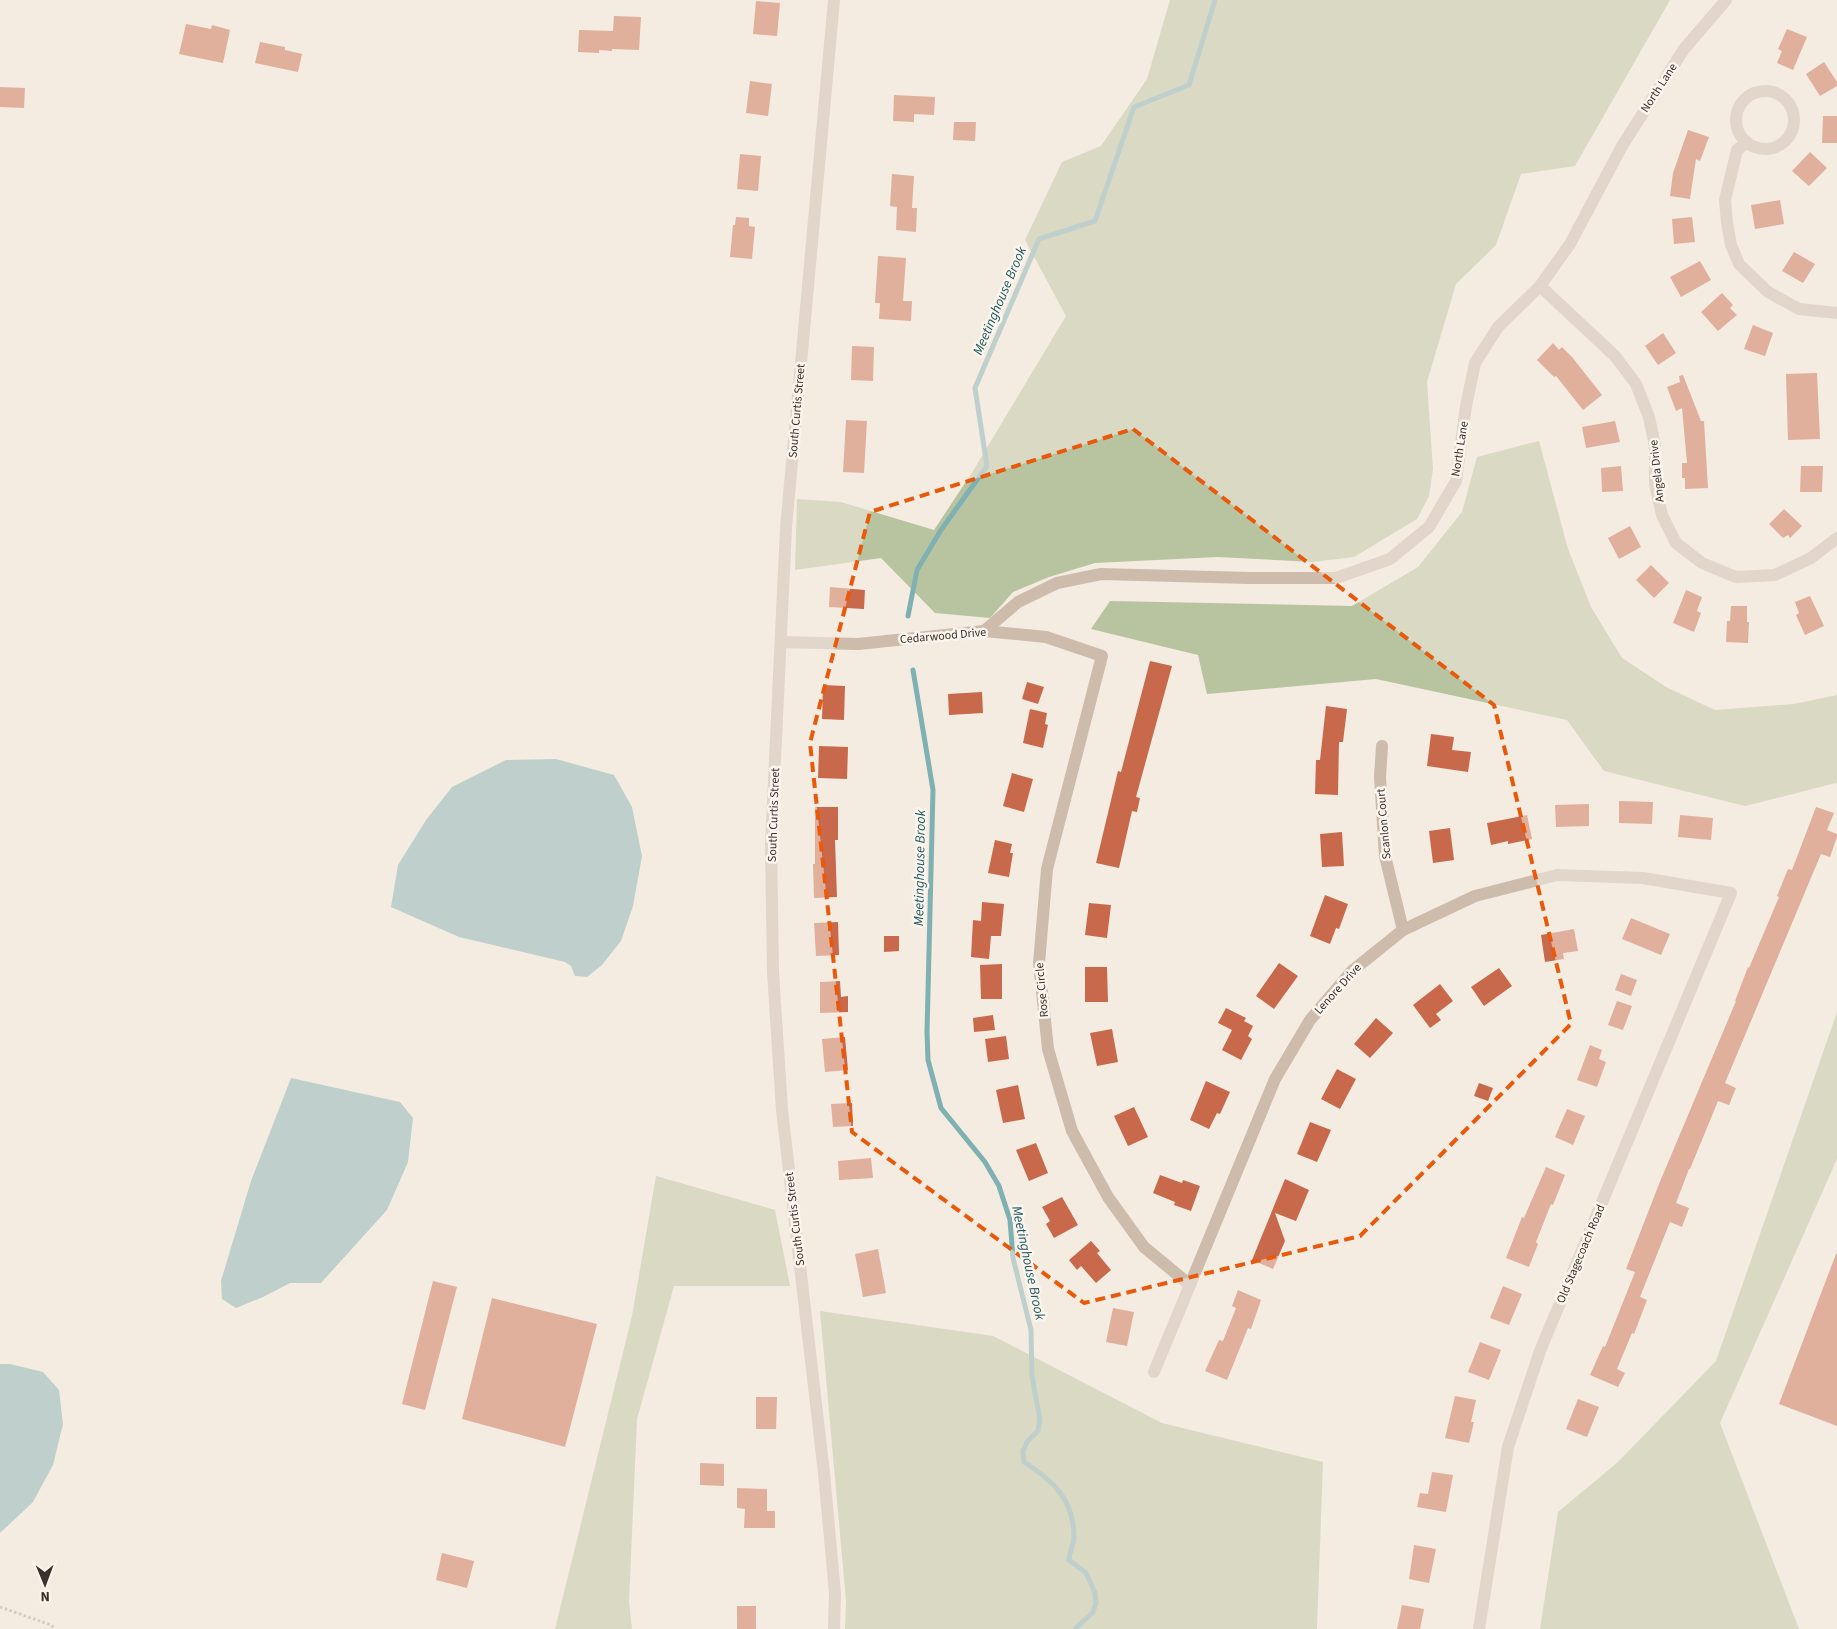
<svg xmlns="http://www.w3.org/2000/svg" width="1837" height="1629" font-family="'Source Sans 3',sans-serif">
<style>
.green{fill:#b8c4a0}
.water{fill:#7fb0b2}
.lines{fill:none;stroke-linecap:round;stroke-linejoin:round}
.stream{stroke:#7fb0b2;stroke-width:5}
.building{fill:#c8694b}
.path{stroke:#b9a596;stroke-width:3;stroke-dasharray:2.5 2.5;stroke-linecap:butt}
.minor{stroke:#cdbbac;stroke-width:12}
.tertiary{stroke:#cdbbac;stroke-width:12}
.marked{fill:none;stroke:#e8590c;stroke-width:4;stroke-dasharray:10 6;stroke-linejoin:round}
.labels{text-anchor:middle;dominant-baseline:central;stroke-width:5;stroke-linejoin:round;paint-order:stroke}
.street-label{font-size:12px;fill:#3b302b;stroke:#fbf5ee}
.water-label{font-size:14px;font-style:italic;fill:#1f5a5e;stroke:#fbf5ee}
</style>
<rect width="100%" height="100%" fill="#f4ebe1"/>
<g class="green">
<path d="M 1170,0 L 1670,0 L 1575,166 L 1521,174 L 1496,245 L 1456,284 L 1427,382 L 1433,469 L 1429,496 L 1417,519 L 1354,557 L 1313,562 L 1218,557 L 1095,563 L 1049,577 L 1013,592 L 990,618 L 935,613 L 881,558 L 795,570 L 797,499 L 841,502 L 934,530 L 973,471 L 1066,316 L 1025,240 L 1062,162 L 1101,146 L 1147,79 Z"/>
<path d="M 1539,441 L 1568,549 L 1591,607 L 1622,658 L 1666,687 L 1715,710 L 1794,704 L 1837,695 L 1837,784 L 1836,783 L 1745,806 L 1604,771 L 1567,720 L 1376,679 L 1207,694 L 1198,655 L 1091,629 L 1110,601 L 1352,606 L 1418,567 L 1462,512 L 1477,457 Z"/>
<path d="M 1837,1012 L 1837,1159 L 1720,1423 L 1799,1629 L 1540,1629 L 1558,1512 L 1618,1462 L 1716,1361 Z"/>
<path d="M 656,1176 L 775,1210 L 790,1286 L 674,1286 L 637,1419 L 629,1602 L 632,1629 L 555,1629 L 632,1316 Z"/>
<path d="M 820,1311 L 993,1336 L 1162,1423 L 1323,1462 L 1317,1629 L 845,1629 L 846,1601 Z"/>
</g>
<g class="water">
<path d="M 556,759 L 614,775 L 632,807 L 642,856 L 633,906 L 621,941 L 602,965 L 587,977 L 575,976 L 571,966 L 565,962 L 459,937 L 391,907 L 398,865 L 426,820 L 452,787 L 506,760 Z"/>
<path d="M 291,1078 L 400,1102 L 413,1118 L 408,1162 L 387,1210 L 321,1283 L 290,1283 L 263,1297 L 236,1308 L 222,1299 L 221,1281 L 251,1181 Z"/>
<path d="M 0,1364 L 10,1364 L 43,1372 L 59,1390 L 63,1424 L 53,1465 L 33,1502 L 0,1533 Z"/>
</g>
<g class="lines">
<g class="stream">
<path d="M 908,616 L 917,570 L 941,530 L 987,466 L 975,388 L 1039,239 L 1095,221 L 1134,107 L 1189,85 L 1215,0"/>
<path d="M 913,670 L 933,790 L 927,1032 L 928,1060 L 941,1108 L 985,1162 L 999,1186 L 1010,1220 L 1013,1258 L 1031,1330 L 1032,1377 L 1040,1419 L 1038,1431 L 1027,1442 L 1023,1451 L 1024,1462 C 1053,1481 1074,1499 1074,1537 C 1074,1545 1069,1552 1069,1560 L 1086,1573 L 1095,1593 L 1096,1603 L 1093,1612 L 1075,1629"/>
</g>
</g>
<g class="building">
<path d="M 756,1 L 780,3 L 777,36 L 753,34 Z"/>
<path d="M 614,16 L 641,17 L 639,50 L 612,49 L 612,51 L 599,50 L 599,53 L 578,52 L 579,30 L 613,31 Z"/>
<path d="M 186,24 L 211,29 L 212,25 L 230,30 L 223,63 L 179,54 Z"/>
<path d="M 1787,29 L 1807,37 L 1793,70 L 1777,63 L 1782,51 L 1778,49 Z"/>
<path d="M 260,42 L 285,47 L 285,50 L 302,54 L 298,72 L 255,63 Z"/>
<path d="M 1824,62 L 1837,82 L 1837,86 L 1820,96 L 1806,74 Z"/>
<path d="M 750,81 L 772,84 L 768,116 L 746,113 Z"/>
<path d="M 0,87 L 25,88 L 24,108 L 0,107 Z"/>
<path d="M 894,95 L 935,97 L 934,115 L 914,114 L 914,122 L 893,121 Z"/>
<path d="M 1823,116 L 1837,116 L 1837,143 L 1822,143 Z"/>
<path d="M 954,122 L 976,122 L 975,141 L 953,140 Z"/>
<path d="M 1688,130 L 1709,137 L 1700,161 L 1696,159 L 1690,199 L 1670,196 L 1673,173 Z"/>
<path d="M 1810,152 L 1827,168 L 1809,186 L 1792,171 Z"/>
<path d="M 740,154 L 761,156 L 758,191 L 737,189 Z"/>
<path d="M 892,174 L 914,176 L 912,208 L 917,208 L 916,232 L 896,230 L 897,207 L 890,206 Z"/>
<path d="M 1780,200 L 1784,224 L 1755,229 L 1751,205 Z"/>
<path d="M 736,217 L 749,218 L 749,226 L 755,227 L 752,259 L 730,257 L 733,225 L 735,225 Z"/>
<path d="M 1692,217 L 1695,242 L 1674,244 L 1672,219 Z"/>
<path d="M 1794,252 L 1815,264 L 1803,283 L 1782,271 Z"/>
<path d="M 878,256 L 906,258 L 903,301 L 912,301 L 911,321 L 879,319 L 880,303 L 875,303 Z"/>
<path d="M 1700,261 L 1711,280 L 1681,297 L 1670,277 Z"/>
<path d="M 1722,293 L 1733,305 L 1730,308 L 1737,315 L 1718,331 L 1701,312 Z"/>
<path d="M 1753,325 L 1773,333 L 1765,356 L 1744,349 Z"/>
<path d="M 1663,333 L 1676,353 L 1658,365 L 1645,346 Z"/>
<path d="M 1553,343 L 1559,350 L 1562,347 L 1572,357 L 1602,395 L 1583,410 L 1556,376 L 1554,377 L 1537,360 Z"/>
<path d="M 852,346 L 874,347 L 873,381 L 851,380 Z"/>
<path d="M 1817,373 L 1820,439 L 1788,440 L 1786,374 Z"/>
<path d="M 1683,375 L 1701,421 L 1704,421 L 1708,488 L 1685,489 L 1685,478 L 1682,478 L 1682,463 L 1687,463 L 1682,408 L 1676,411 L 1667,387 L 1680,382 L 1679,376 Z"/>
<path d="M 846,420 L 867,421 L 864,473 L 843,472 Z"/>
<path d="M 1615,421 L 1620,442 L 1586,448 L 1582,427 Z"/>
<path d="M 1621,466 L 1623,491 L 1602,492 L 1601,468 Z"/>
<path d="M 1801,466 L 1823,466 L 1822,492 L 1800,492 Z"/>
<path d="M 1784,509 L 1802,526 L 1790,538 L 1788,535 L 1783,538 L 1769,524 Z"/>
<path d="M 1630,526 L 1641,547 L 1619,559 L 1608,538 Z"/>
<path d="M 1651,565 L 1669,583 L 1654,598 L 1636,580 Z"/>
<path d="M 830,587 L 865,590 L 864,609 L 829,607 Z"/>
<path d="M 1686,590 L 1702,597 L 1697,611 L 1701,613 L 1694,632 L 1673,623 Z"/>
<path d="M 1810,596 L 1824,626 L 1805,635 L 1796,615 L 1799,613 L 1795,602 Z"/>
<path d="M 1731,606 L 1747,606 L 1747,622 L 1749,622 L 1748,643 L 1726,642 L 1727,621 L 1730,621 Z"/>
<path d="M 1150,661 L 1172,666 L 1136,797 L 1140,798 L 1137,812 L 1132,811 L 1119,868 L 1096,863 L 1118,771 L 1121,772 Z"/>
<path d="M 1027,682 L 1044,687 L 1038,704 L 1022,699 Z"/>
<path d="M 823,685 L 845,686 L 844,720 L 822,719 Z"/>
<path d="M 982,692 L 983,713 L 949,715 L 948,694 Z"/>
<path d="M 1326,706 L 1347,709 L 1343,742 L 1339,742 L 1338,795 L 1315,794 L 1316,760 L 1320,760 Z"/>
<path d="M 1030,709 L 1047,713 L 1045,724 L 1048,725 L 1043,748 L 1023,743 Z"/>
<path d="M 1431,734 L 1454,737 L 1452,750 L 1471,752 L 1468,772 L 1427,766 Z"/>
<path d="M 819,746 L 848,747 L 847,779 L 818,778 Z"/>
<path d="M 1012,773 L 1033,779 L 1024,812 L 1003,806 Z"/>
<path d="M 1619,801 L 1653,802 L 1652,824 L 1619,823 Z"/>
<path d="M 1589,804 L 1589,826 L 1556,827 L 1555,805 Z"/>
<path d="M 815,807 L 838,807 L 838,840 L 835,840 L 837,897 L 814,898 L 813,864 L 815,864 Z"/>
<path d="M 1816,807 L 1834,813 L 1827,830 L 1837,834 L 1837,837 L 1830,857 L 1821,854 L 1725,1083 L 1736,1088 L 1729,1105 L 1718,1101 L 1690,1169 L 1689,1169 L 1676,1203 L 1689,1208 L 1682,1227 L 1670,1222 L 1640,1297 L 1647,1300 L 1634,1334 L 1632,1333 L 1617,1369 L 1625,1373 L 1618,1387 L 1590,1375 L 1603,1346 L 1605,1347 L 1635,1272 L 1626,1269 L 1659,1184 L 1736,1001 L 1735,1001 L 1748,967 L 1749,968 L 1779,897 L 1777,896 L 1788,869 L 1792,870 Z"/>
<path d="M 1527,815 L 1532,839 L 1508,844 L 1508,841 L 1491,845 L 1487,823 Z"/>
<path d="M 1680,815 L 1713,818 L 1711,840 L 1678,837 Z"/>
<path d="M 1450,828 L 1454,860 L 1433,863 L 1429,831 Z"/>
<path d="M 1342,832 L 1344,866 L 1322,867 L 1320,834 Z"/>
<path d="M 995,840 L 1012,844 L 1010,853 L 1013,853 L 1009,877 L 988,873 Z"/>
<path d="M 1325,895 L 1348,904 L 1339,929 L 1336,928 L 1330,944 L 1310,936 Z"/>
<path d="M 982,902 L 1004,904 L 1001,936 L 991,936 L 989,959 L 971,957 L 973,920 L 981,921 Z"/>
<path d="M 1089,903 L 1111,905 L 1107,938 L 1085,935 Z"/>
<path d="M 1631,918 L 1670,934 L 1661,955 L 1622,939 Z"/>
<path d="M 838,922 L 839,955 L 816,956 L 814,923 Z"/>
<path d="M 1574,929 L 1578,951 L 1563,953 L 1564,959 L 1545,962 L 1541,935 Z"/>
<path d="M 884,936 L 899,936 L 899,951 L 884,952 Z"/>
<path d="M 1279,963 L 1298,976 L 1274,1009 L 1256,996 Z"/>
<path d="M 1002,964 L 1002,999 L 981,999 L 980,965 Z"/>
<path d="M 1085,967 L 1107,967 L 1108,1002 L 1085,1002 Z"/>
<path d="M 1499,968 L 1512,986 L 1484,1006 L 1471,987 Z"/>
<path d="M 1621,974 L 1637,980 L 1631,996 L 1615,990 Z"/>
<path d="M 840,981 L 841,997 L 848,996 L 848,1012 L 820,1013 L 820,982 Z"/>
<path d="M 1440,984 L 1453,1001 L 1436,1014 L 1441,1020 L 1430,1028 L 1413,1005 Z"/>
<path d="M 1617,1001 L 1632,1006 L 1623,1030 L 1608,1025 Z"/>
<path d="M 1226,1008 L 1246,1018 L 1244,1021 L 1253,1026 L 1248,1036 L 1252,1039 L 1241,1060 L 1222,1050 L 1232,1030 L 1218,1023 Z"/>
<path d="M 993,1015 L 995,1030 L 974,1032 L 973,1018 Z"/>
<path d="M 1376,1018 L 1393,1033 L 1370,1058 L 1354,1044 Z"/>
<path d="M 1112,1029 L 1118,1062 L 1097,1066 L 1090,1033 Z"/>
<path d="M 1006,1036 L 1009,1059 L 988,1062 L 985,1039 Z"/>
<path d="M 845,1037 L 848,1070 L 825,1072 L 822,1039 Z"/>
<path d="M 1590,1045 L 1602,1050 L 1599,1059 L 1606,1062 L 1597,1087 L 1577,1080 Z"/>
<path d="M 1337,1069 L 1356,1079 L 1340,1109 L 1321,1099 Z"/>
<path d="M 1206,1081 L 1230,1092 L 1220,1114 L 1217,1113 L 1209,1129 L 1190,1120 Z"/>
<path d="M 1479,1083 L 1493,1088 L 1488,1101 L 1474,1096 Z"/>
<path d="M 1018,1085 L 1025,1119 L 1003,1123 L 996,1090 Z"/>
<path d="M 852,1103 L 853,1126 L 833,1127 L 831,1104 Z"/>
<path d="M 1134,1107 L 1148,1137 L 1128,1146 L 1114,1116 Z"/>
<path d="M 1567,1109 L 1585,1116 L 1573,1145 L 1555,1137 Z"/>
<path d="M 1310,1122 L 1331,1130 L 1317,1162 L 1297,1154 Z"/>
<path d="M 1036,1143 L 1048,1173 L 1029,1181 L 1016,1150 Z"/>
<path d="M 871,1158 L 873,1178 L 839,1180 L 838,1161 Z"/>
<path d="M 1546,1167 L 1565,1175 L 1553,1205 L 1551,1204 L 1536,1242 L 1538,1244 L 1529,1267 L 1506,1258 L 1522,1217 L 1524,1218 Z"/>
<path d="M 1160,1175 L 1182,1183 L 1183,1180 L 1200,1186 L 1191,1211 L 1174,1205 L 1175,1202 L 1153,1193 Z"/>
<path d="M 1285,1179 L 1309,1190 L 1296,1221 L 1275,1213 L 1285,1241 L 1273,1269 L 1252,1260 Z"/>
<path d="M 1062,1197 L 1078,1225 L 1054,1238 L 1046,1224 L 1050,1221 L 1042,1207 Z"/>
<path d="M 1091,1241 L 1100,1251 L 1097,1253 L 1111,1270 L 1096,1283 L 1081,1266 L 1077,1270 L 1069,1260 Z"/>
<path d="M 878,1249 L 886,1293 L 863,1297 L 855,1254 Z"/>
<path d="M 1836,1254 L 1837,1254 L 1837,1426 L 1779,1404 Z"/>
<path d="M 433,1281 L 457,1287 L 425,1410 L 402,1404 Z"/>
<path d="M 1503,1286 L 1522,1294 L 1509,1325 L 1490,1318 Z"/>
<path d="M 1238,1290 L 1261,1300 L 1251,1329 L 1248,1328 L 1227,1380 L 1205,1371 L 1219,1340 L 1223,1341 L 1236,1308 L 1232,1306 Z"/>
<path d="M 492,1298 L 597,1324 L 565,1447 L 462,1419 Z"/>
<path d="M 1113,1308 L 1134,1312 L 1127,1346 L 1106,1342 Z"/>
<path d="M 1480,1342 L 1501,1350 L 1489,1380 L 1468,1372 Z"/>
<path d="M 1455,1396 L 1476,1400 L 1471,1422 L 1474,1422 L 1469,1443 L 1445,1438 Z"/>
<path d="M 756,1397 L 777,1397 L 776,1429 L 756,1429 Z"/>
<path d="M 1578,1399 L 1599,1407 L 1587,1437 L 1566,1429 Z"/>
<path d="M 700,1463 L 724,1464 L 724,1486 L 700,1485 Z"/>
<path d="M 1432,1472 L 1453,1475 L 1446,1512 L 1417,1507 L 1420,1493 L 1428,1494 Z"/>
<path d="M 737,1488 L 767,1489 L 767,1511 L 775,1511 L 775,1528 L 744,1528 L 745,1509 L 737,1508 Z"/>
<path d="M 1414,1545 L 1436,1549 L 1429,1583 L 1409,1579 Z"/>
<path d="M 442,1553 L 474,1561 L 467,1588 L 436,1580 Z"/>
<path d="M 1402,1605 L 1424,1609 L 1420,1629 L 1397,1629 Z"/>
<rect x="737" y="1606" width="19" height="23"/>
</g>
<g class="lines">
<path class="path" d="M 0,1607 L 51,1625 L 55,1629"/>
<g class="minor">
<circle cx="1765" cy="120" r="29"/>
<path d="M 1747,142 L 1737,150 L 1725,200 L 1727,223 L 1731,245 L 1739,264 L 1768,292 L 1799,309 L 1837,313"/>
<path d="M 1540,286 L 1615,356 L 1636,384 L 1649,417 L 1655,446 L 1655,484 L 1662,515 L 1676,543 L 1702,563 L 1736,577 L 1775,575 L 1811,558 L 1837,538"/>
<path d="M 984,631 L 1018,602 L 1057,583 L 1101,574 L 1249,578 L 1336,578 L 1390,559 L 1429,527 L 1456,481 L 1466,406 L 1475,363 L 1498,327 L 1540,286 L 1570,244 L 1622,146 L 1684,49 L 1726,0"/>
<path d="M 781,642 L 858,644 L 984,631 L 1046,637 L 1102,656 L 1047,869 L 1039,963 L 1048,1049 L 1072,1131 L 1108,1197 L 1144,1247 L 1190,1285"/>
<path d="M 1382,746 L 1380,777 L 1385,856 L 1403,930"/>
<path d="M 1154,1372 L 1275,1079 L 1310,1020 L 1352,971 L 1403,930 L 1475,896 L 1557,875 L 1643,878 L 1731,893 L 1540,1351 L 1508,1447 L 1479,1629"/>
</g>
<path class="tertiary" d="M 834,0 L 786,528 L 771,844 L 773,972 L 782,1110 L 824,1473 L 835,1593 L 834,1629"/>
</g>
<path d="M0 0H1837V1629H0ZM 1133,429 L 1494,705 L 1571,1024 L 1360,1236 L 1084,1303 L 852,1132 L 810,743 L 870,512 Z" fill="#f4ebe1" fill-opacity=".55" fill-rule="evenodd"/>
<path class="marked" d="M 1133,429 L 1494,705 L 1571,1024 L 1360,1236 L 1084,1303 L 852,1132 L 810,743 L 870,512 Z"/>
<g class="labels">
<g class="street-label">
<text transform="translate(1659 88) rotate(-57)">North Lane</text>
<text transform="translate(797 411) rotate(-85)">South Curtis Street</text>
<text transform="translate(1460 449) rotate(-81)">North Lane</text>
<text transform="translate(1657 471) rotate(-96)">Angela Drive</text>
<text transform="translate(943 636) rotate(-5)">Cedarwood Drive</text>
<text transform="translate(774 815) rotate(-88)">South Curtis Street</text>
<text transform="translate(1384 824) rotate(-95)">Scanlon Court</text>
<text transform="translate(1338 989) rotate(-48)">Lenore Drive</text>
<text transform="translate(1042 990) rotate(-95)">Rose Circle</text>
<text transform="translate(795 1219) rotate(-97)">South Curtis Street</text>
<text transform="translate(1581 1254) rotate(-67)">Old Stagecoach Road</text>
</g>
<g class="water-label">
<text transform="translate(1000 301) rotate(-67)">Meetinghouse Brook</text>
<text transform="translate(920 868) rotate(-89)">Meetinghouse Brook</text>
<text transform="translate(1028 1263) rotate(78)">Meetinghouse Brook</text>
</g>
</g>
<g transform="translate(45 1584) rotate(179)" stroke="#fbf5ee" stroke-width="4" paint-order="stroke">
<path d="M0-4L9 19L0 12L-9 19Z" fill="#3b302b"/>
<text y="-8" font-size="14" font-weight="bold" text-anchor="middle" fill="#3b302b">N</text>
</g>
</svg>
